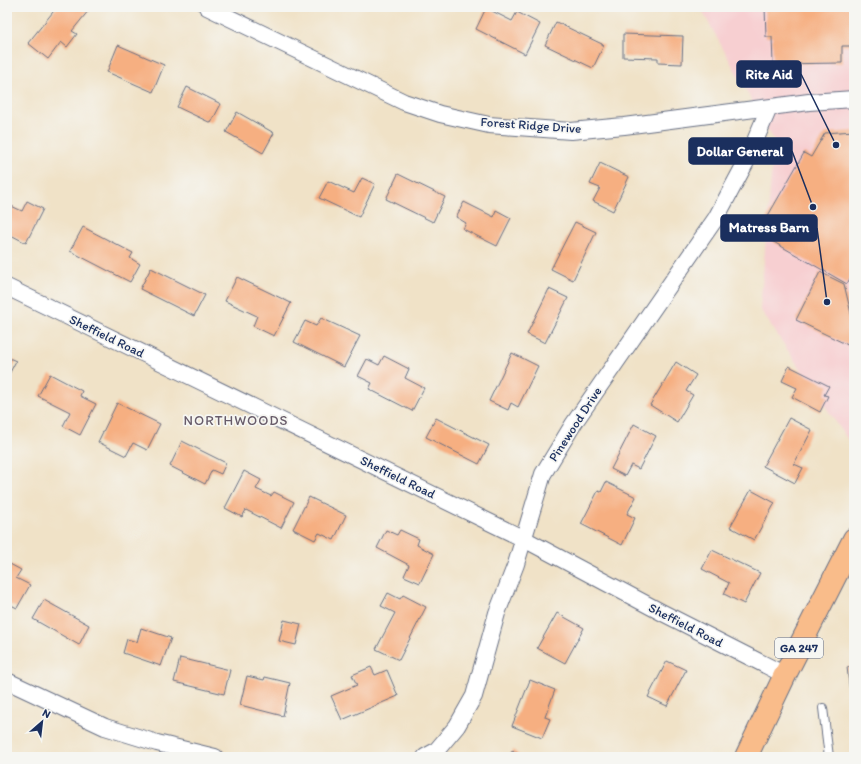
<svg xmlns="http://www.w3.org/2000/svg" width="861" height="764" font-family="Itim,sans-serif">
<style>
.built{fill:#f7cfd1}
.building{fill:#f6af81}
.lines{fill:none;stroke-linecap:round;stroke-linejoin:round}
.service-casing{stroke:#666e83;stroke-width:10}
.minor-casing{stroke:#666e83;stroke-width:18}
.primary-casing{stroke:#666e83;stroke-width:24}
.service{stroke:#fff;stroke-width:8}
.minor{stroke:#fff;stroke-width:16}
.primary{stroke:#f9bc8a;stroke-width:22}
.labels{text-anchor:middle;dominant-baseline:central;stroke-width:3.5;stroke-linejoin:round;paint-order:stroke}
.shield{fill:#f6f6f2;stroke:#5d6b8a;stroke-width:1}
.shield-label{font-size:12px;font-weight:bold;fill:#1b2f5e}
.street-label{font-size:13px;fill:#1b2f5e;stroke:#f6f6f2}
.neighbourhood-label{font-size:14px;letter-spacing:1px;fill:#685c6a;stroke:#f6f6f2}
.leader{fill:none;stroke:#1b2f5e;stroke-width:1.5}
.callout-dot{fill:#1b2f5e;stroke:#f6f6f2;stroke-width:1.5}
.callout{fill:#1b2f5e;stroke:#1b2f5e;stroke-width:1.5}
.callout-label{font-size:14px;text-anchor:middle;font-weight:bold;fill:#fff}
</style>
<rect width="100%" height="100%" fill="#f6f6f2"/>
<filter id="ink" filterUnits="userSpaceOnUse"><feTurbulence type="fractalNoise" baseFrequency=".025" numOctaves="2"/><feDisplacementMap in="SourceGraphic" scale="8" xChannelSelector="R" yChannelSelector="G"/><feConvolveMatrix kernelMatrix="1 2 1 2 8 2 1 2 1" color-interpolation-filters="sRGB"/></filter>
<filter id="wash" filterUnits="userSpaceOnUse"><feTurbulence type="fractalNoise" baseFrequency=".012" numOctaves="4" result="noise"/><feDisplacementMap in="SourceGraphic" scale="16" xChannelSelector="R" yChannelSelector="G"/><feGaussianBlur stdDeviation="0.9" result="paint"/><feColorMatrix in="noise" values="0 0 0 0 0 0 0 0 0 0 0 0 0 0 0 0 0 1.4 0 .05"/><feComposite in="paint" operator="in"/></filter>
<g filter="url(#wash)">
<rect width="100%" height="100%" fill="#f0e2c7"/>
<path class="built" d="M 700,7 L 854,7 L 854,449 L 760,309 L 774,141 Z"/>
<g id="blocks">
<g class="building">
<path d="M 57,7 L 85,7 L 89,10 L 72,31 L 77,34 L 67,47 L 61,42 L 48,59 L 28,43 Z"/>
<path d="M 765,7 L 854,7 L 854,31 L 851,31 L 851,46 L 842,46 L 842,63 L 773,64 L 772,37 L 766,37 Z"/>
<path d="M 486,8 L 512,21 L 517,12 L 540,24 L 525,54 L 476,29 Z"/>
<path d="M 556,22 L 604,45 L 593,68 L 545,45 Z"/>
<path d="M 623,34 L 683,36 L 682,64 L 658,63 L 658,58 L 623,57 Z"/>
<path d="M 118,45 L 164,65 L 153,92 L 107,72 Z"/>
<path d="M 187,87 L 221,104 L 211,123 L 177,107 Z"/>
<path d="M 237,112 L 274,133 L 263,153 L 226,132 Z"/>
<path d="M 854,131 L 854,271 L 847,284 L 758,233 L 804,153 L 811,157 L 825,133 Z"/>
<path d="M 600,163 L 629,177 L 613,211 L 593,201 L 600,188 L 590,184 Z"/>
<path d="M 398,174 L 445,197 L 433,222 L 386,199 Z"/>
<path d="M 362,178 L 375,184 L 359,217 L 319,198 L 328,181 L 354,193 Z"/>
<path d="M 27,201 L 43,209 L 26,243 L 7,233 L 7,204 L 22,211 Z"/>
<path d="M 464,202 L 494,217 L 496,210 L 511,218 L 497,246 L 463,229 L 466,223 L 456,217 Z"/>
<path d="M 575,222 L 596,232 L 573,280 L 551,269 Z"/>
<path d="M 83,227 L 133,253 L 130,258 L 140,264 L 130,282 L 70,251 Z"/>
<path d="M 151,268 L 205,295 L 194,316 L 140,289 Z"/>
<path d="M 820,272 L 844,284 L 854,326 L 854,348 L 796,320 Z"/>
<path d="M 237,277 L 291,303 L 274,336 L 253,326 L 257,316 L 225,301 Z"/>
<path d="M 549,289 L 568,298 L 545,343 L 527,334 Z"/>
<path d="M 321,318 L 360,336 L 344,367 L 294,342 L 305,321 L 316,326 Z"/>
<path d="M 512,353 L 538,366 L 518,407 L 511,403 L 508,410 L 489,401 Z"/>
<path d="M 384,356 L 409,369 L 405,378 L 424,388 L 412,411 L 369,389 L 372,383 L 358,376 L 367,359 L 379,365 Z"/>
<path d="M 7,357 L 16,361 L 7,378 Z"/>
<path d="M 676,362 L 696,375 L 686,391 L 693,395 L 677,422 L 650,405 Z"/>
<path d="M 789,366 L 829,386 L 824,395 L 828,396 L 820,412 L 792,397 L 797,388 L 782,381 Z"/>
<path d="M 50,374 L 82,391 L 80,396 L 96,404 L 80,435 L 63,426 L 70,412 L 38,396 Z"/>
<path d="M 117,403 L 160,424 L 147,450 L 133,443 L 126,456 L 98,442 Z"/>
<path d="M 436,418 L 489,445 L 479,464 L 426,437 Z"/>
<path d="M 789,418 L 812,430 L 794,464 L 803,468 L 795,483 L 763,466 Z"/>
<path d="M 634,424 L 656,436 L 639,469 L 631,465 L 625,476 L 611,469 Z"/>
<path d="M 182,441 L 226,463 L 221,474 L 212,470 L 205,484 L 170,466 Z"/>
<path d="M 244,471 L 261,480 L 256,489 L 271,496 L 274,492 L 294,502 L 281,528 L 246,510 L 242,517 L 225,508 Z"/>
<path d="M 606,482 L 636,497 L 627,514 L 635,518 L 622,545 L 581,524 L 598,491 L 601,492 Z"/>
<path d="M 751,490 L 775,503 L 754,540 L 730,527 Z"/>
<path d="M 309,497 L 346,515 L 334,540 L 319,533 L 315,540 L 293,529 Z"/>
<path d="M 386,530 L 397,535 L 400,530 L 419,539 L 417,545 L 434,554 L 420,583 L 404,576 L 409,565 L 377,548 Z"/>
<path d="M 712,550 L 760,573 L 744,604 L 724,594 L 729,583 L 702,569 Z"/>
<path d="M 10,564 L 21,570 L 16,578 L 30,585 L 17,608 L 7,603 L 7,571 Z"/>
<path d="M 388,593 L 400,599 L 403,595 L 426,607 L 399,660 L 376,649 L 395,613 L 381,606 Z"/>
<path d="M 44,600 L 89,625 L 79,645 L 33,619 Z"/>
<path d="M 557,613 L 584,628 L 565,663 L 537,648 Z"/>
<path d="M 284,620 L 301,624 L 296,645 L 279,641 Z"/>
<path d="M 141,628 L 171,638 L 161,666 L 123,653 L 127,639 L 137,642 Z"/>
<path d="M 180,658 L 230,670 L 224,694 L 174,682 Z"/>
<path d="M 667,661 L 686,670 L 667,706 L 648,697 Z"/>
<path d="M 854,666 L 854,718 L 853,718 L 847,667 Z"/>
<path d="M 371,667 L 375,675 L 387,670 L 398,696 L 342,720 L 331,696 L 357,685 L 352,675 Z"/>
<path d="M 247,676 L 264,680 L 265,677 L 290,683 L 283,716 L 240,705 Z"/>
<path d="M 530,680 L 555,690 L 545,717 L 550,719 L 542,738 L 512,726 Z"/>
<path d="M 513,750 L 521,757 L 508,757 Z"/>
</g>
</g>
</g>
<g filter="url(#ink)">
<use href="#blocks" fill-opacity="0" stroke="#666e83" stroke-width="1"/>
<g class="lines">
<defs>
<path id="service" d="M 823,708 L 829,757"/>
<g id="minor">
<path d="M 207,7 L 404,102 L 440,114 L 489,125 L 571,131 L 624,126 L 809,102 L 854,99"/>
<path d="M 7,287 L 524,539 L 661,612 L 785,675"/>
<path d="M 7,681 L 105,727 L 157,743 L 215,757"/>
<path d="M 425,757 L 436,751 L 457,726 L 474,696 L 497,613 L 516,564 L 543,474 L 574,423 L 716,218 L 746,162 L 769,108"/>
</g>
<path id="primary" d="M 746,757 L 785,675 L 854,539"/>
</defs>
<use href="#service" class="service-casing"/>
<use href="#minor" class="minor-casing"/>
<use href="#primary" class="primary-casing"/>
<use href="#service" class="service"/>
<use href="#minor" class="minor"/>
<use href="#primary" class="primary"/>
</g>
</g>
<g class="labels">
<rect class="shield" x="775" y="638" width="48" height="20" rx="3"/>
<g class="shield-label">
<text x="799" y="648">GA 247</text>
</g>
<g class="street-label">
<text transform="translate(531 125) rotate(4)">Forest Ridge Drive</text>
<text transform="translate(107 336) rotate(26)">Sheffield Road</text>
<text transform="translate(575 424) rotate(-57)">Pinewood Drive</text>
<text transform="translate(398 477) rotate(26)">Sheffield Road</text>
<text transform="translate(686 625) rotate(27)">Sheffield Road</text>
</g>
<g class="neighbourhood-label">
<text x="236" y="420">NORTHWOODS</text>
</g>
</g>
<path class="leader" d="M836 145L801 74M813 207L792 151M827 302L817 228"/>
<g class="callout-dot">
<circle cx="836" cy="145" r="4"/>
<circle cx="813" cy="207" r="4"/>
<circle cx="827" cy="302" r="4"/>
</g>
<g class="callout">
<rect x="737" y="61" width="64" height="26" rx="4"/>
<rect x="689" y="138" width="103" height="26" rx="4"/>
<rect x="721" y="215" width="96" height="26" rx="4"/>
</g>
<g class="callout-label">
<text x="769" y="79">Rite Aid</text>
<text x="740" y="156">Dollar General</text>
<text x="769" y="232">Matress Barn</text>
</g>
<rect width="861" height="764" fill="none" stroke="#f6f6f2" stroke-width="24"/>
<g transform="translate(42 722) rotate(28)" stroke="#f6f6f2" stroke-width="3" paint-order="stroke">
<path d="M0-3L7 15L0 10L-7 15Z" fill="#1b2f5e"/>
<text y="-6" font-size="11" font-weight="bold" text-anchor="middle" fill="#1b2f5e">N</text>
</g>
</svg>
